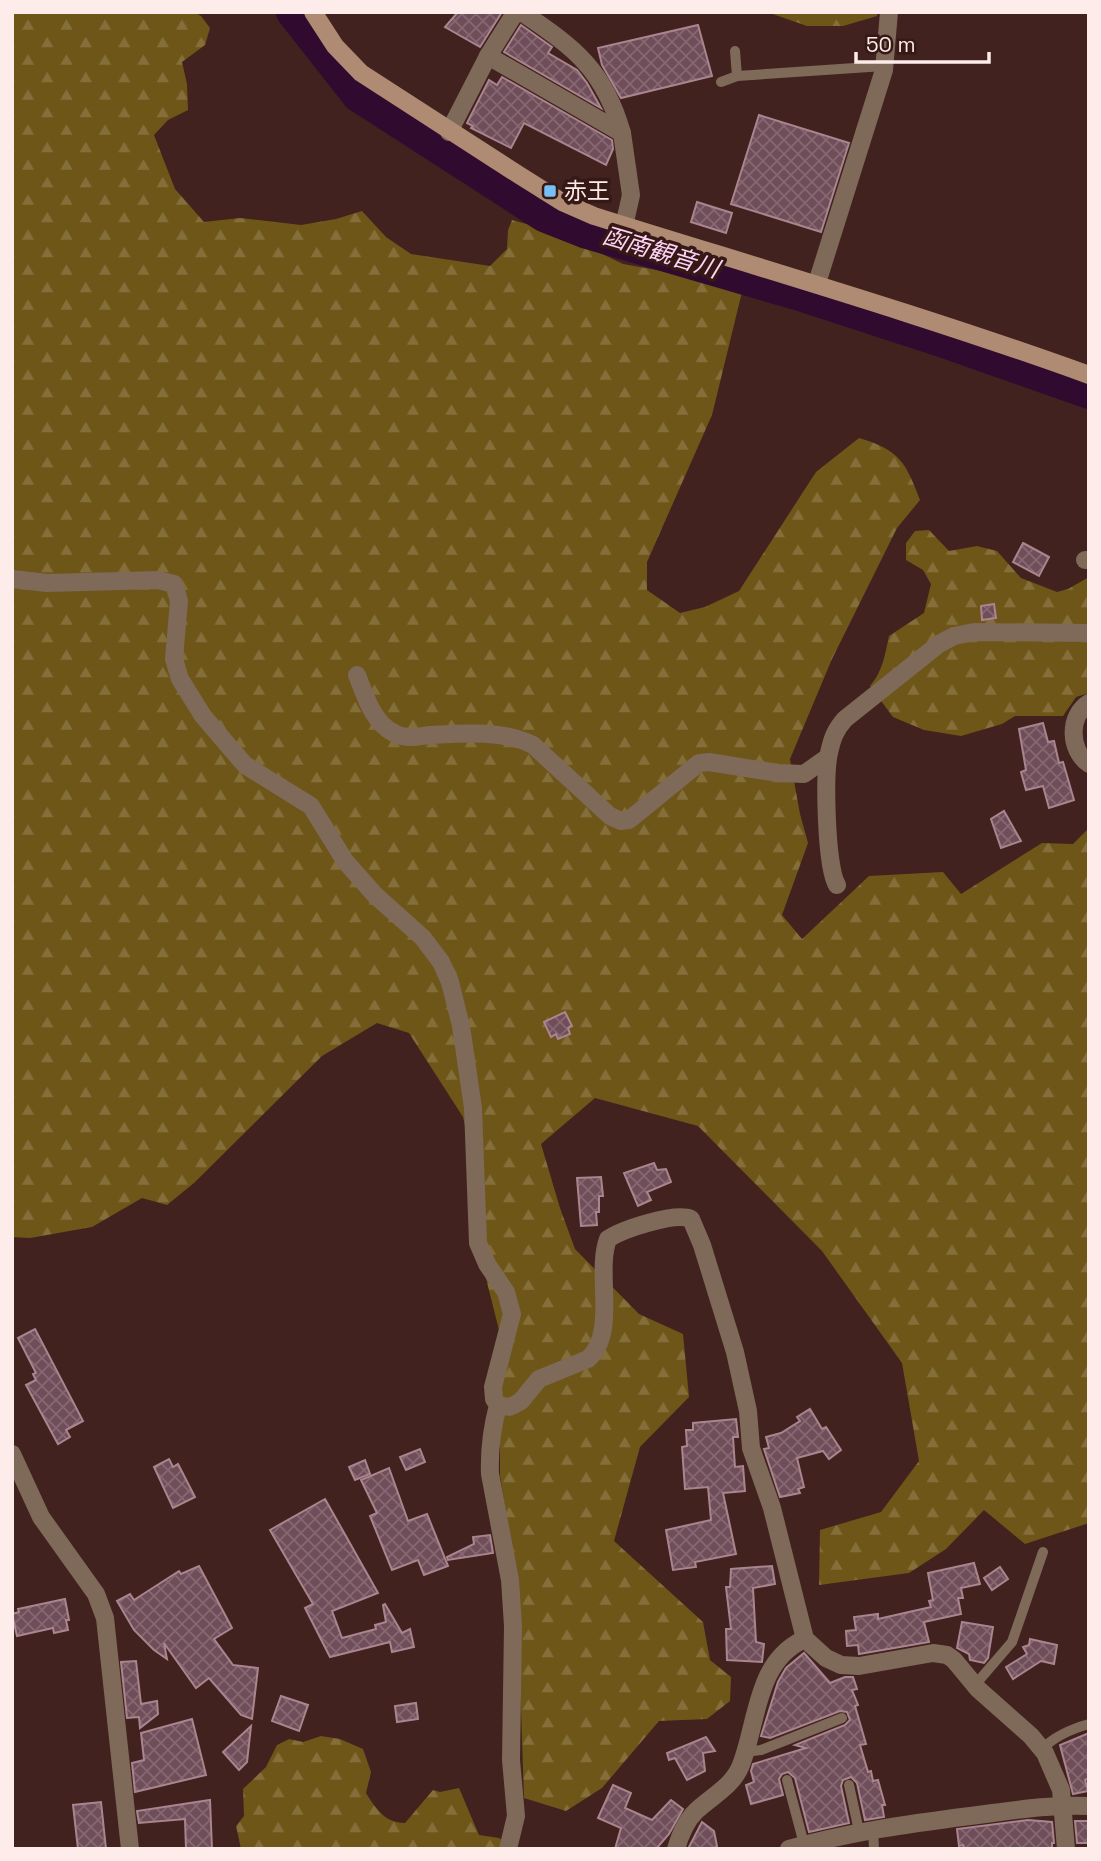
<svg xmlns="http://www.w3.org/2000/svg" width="1101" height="1861" font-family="'Space Grotesk','Noto Sans JP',sans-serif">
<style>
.forest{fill:url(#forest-firs)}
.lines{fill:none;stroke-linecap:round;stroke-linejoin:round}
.river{stroke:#310a2f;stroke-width:32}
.building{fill:url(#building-cross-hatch);stroke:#aa848f;stroke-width:2}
.lane{stroke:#7f6959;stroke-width:10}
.street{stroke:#7f6959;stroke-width:18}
.secondary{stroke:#ae8b72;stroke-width:18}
.poi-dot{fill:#76c0f7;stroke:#361815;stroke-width:2.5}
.labels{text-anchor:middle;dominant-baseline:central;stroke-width:7;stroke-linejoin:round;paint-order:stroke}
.poi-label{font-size:23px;fill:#fdece9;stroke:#361815;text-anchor:start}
.water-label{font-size:24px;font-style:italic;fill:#fed4f9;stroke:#361815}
</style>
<defs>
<pattern id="forest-firs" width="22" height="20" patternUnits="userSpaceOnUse" patternTransform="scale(1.75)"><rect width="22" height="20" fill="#6e5619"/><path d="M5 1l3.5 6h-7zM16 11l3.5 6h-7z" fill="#846e3a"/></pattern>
<pattern id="building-cross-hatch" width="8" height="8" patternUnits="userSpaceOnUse" patternTransform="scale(1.75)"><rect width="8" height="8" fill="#704e59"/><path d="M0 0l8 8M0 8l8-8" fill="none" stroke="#856871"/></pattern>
</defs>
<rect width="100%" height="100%" fill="#41221e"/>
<g class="forest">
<path d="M 12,12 L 194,12 L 201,16 L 210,28 L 205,45 L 182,62 L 187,84 L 188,110 L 168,120 L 154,135 L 175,189 L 204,222 L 240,218 L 301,225 L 336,219 L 362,211 L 386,237 L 411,254 L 490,266 L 507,249 L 508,230 L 512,220 L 559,233 L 623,264 L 696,277 L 742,292 L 712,415 L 647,562 L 647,590 L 680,613 L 705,607 L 739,591 L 816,472 L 859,438 C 900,450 906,463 920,500 L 897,528 L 832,659 L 790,759 L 800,814 L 808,843 L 782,915 L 802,939 L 869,876 L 943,872 L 961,894 L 1042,843 L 1073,844 L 1089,828 L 1089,1523 L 1025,1544 L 984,1510 L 946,1549 L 909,1573 L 819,1585 L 820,1530 L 881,1512 L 919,1461 L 902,1363 L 822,1251 L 698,1126 L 595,1098 L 541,1144 L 560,1208 L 575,1249 L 639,1314 L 683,1334 L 689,1397 L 640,1447 L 614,1541 L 703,1622 L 710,1660 L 731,1677 L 730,1701 L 707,1719 L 659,1721 L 602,1788 L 566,1811 L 524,1798 L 517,1587 L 500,1475 L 500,1334 L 468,1207 L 470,1147 L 463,1117 L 409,1033 L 377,1023 L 322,1056 L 194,1183 L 167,1205 L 142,1198 L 92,1227 L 30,1238 L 12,1237 Z"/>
<path d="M 746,12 L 878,12 L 877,16 L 843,26 L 807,26 L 767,12 Z"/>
<path d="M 929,530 L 949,551 L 977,546 L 997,551 L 1021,578 L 1057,592 L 1068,589 L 1089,577 L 1089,693 L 1076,697 L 1063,716 L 1015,716 L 1002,724 L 961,736 L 924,730 L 893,717 L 870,686 C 883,671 885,654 889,636 L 924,613 L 931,584 L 923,570 L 906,560 L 906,543 L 915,531 Z"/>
<path d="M 321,1736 L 340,1739 L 363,1749 L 371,1772 L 366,1793 C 376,1809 385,1823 405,1823 L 433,1790 L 440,1792 L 459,1788 L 479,1835 L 499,1838 L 505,1842 L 502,1849 L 241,1849 L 236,1826 L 244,1816 L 243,1789 L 266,1767 L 277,1745 L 289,1739 L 303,1742 Z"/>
</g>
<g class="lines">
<path class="river" d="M 292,12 L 358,96 L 544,216 L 587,233 L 803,296 L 938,340 L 1089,393"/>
</g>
<g class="building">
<path d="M 458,12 L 502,12 L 480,47 L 445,27 Z"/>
<path d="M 521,25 L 552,47 L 548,53 L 577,70 L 587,83 L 601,108 L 504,52 Z"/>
<path d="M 698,25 L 712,76 L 621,98 L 602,65 L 598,48 Z"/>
<path d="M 502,77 L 612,140 L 613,149 L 606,165 L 524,123 L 511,148 L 471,128 L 473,126 L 467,123 L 489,80 L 497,85 Z"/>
<path d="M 759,115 L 849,143 L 821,232 L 731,204 Z"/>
<path d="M 697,202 L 732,213 L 726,233 L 691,222 Z"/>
<path d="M 1023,543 L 1049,557 L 1039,576 L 1013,562 Z"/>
<path d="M 994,604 L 996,618 L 982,620 L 981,606 Z"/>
<path d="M 1043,723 L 1048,742 L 1054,741 L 1059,763 L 1063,762 L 1074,800 L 1049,808 L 1043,786 L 1026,790 L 1021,772 L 1026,770 L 1019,729 Z"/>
<path d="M 1004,811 L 1021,841 L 1001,848 L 991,819 Z"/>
<path d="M 565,1012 L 572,1026 L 568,1028 L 570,1034 L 558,1039 L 556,1034 L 551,1037 L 544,1022 Z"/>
<path d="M 654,1163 L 657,1170 L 666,1169 L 671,1182 L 647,1192 L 651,1200 L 638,1206 L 624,1173 Z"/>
<path d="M 601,1177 L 603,1196 L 599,1196 L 599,1212 L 596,1212 L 597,1225 L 581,1226 L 577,1178 Z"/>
<path d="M 35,1329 L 83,1421 L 66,1430 L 70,1437 L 58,1444 L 26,1385 L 36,1380 L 33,1374 L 36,1373 L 18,1338 Z"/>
<path d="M 810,1409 L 822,1429 L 826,1427 L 841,1450 L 829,1459 L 823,1451 L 797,1458 L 804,1487 L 798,1489 L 800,1493 L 780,1497 L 764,1449 L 769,1448 L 766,1437 L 781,1433 L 800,1421 L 797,1417 Z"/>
<path d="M 736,1419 L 738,1437 L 733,1437 L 735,1467 L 743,1466 L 745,1491 L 723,1493 L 736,1554 L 695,1562 L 696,1567 L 673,1570 L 666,1530 L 711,1520 L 708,1487 L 685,1489 L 682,1447 L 687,1446 L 686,1430 L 693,1430 L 693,1423 Z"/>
<path d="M 420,1449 L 425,1462 L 406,1470 L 400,1457 Z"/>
<path d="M 169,1459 L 173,1467 L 178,1464 L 195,1497 L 173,1508 L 154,1467 Z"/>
<path d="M 365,1460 L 370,1474 L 355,1480 L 349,1467 Z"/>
<path d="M 389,1468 L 408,1521 L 427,1514 L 448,1566 L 424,1575 L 418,1560 L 392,1570 L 370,1516 L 377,1513 L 361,1480 Z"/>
<path d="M 325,1499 L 378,1593 L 332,1611 L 342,1638 L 376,1629 L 375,1625 L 386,1622 L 383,1605 L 385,1604 L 402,1633 L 410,1629 L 414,1647 L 392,1652 L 390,1642 L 330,1657 L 305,1608 L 313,1604 L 270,1530 Z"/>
<path d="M 490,1535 L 493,1553 L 448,1560 L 447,1557 L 474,1544 L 473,1537 Z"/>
<path d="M 974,1563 L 980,1584 L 961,1588 L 963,1598 L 958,1598 L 961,1614 L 924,1622 L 929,1642 L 859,1654 L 858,1645 L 847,1646 L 846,1631 L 856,1630 L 854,1617 L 878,1614 L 878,1619 L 931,1607 L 929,1601 L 933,1600 L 928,1573 Z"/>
<path d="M 199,1566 L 232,1628 L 214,1639 L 233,1665 L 258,1668 L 252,1719 L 241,1715 L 209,1678 L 196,1688 L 164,1643 L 167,1659 L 154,1650 L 134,1630 L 117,1601 L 130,1594 L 134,1600 L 179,1571 L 181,1574 Z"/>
<path d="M 772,1566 L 775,1584 L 753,1588 L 756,1642 L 764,1644 L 762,1662 L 727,1660 L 726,1629 L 731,1629 L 726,1587 L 730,1587 L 731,1569 Z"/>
<path d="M 1000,1567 L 1008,1579 L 992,1590 L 984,1578 Z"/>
<path d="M 65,1599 L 69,1620 L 66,1620 L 68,1630 L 54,1633 L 53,1628 L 17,1636 L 12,1614 L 19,1612 L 18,1609 Z"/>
<path d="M 962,1622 L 993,1627 L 988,1658 L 984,1663 L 970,1660 L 969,1654 L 957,1648 Z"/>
<path d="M 1030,1639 L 1057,1645 L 1054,1664 L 1041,1661 L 1013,1679 L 1006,1667 L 1027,1654 L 1023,1647 L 1029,1645 Z"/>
<path d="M 804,1653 L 830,1683 L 845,1677 L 853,1677 L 857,1689 L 852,1690 L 858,1705 L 855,1706 L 866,1744 L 860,1745 L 868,1772 L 871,1771 L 873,1781 L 878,1780 L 885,1805 L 882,1805 L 884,1817 L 865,1820 L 857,1783 L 851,1777 L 843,1780 L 841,1786 L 849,1823 L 809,1832 L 795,1778 L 788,1772 L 782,1774 L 779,1779 L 783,1795 L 751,1804 L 746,1785 L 754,1782 L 751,1771 L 753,1764 L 806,1748 L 795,1745 L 845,1725 L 850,1720 L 847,1712 L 840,1711 L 770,1738 L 761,1736 L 778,1682 L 786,1668 Z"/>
<path d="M 136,1661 L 141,1704 L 157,1701 L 158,1714 L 140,1728 L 139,1717 L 127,1718 L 121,1662 Z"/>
<path d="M 281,1696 L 308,1705 L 299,1731 L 272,1721 Z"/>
<path d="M 416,1703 L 418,1719 L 397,1722 L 395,1706 Z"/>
<path d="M 192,1719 L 206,1775 L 135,1792 L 132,1763 L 144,1760 L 141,1733 Z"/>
<path d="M 251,1726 L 247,1762 L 239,1770 L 223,1752 Z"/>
<path d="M 1089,1733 L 1089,1778 L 1085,1780 L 1088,1791 L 1073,1794 L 1060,1745 Z"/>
<path d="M 706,1737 L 715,1751 L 703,1753 L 705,1771 L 687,1780 L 675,1758 L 669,1760 L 667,1753 Z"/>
<path d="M 613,1785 L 631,1793 L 625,1808 L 652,1820 L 671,1800 L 683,1809 L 669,1834 L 656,1849 L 615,1849 L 621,1828 L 598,1818 Z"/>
<path d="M 210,1800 L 212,1849 L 186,1849 L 185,1819 L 139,1823 L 137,1811 Z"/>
<path d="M 101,1802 L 106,1849 L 78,1849 L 73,1805 Z"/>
<path d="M 1028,1820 L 1052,1822 L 1054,1843 L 1052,1843 L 1052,1849 L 964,1849 L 963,1845 L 959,1846 L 957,1829 Z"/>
<path d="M 1075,1821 L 1089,1821 L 1089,1843 L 1077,1843 Z"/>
<path d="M 702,1822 L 714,1831 L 717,1846 L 715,1849 L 688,1849 Z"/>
</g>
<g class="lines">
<g class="lane">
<path d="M 735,51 L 737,76"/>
<path d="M 721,82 L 737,76 L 884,66"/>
<path d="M 975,1685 L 1012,1642 L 1043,1552"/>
<path d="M 1042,1749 C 1055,1736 1071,1729 1089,1724"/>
<path d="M 745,1752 L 761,1750 L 842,1718"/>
<path d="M 787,1780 L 804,1844"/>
<path d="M 849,1785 L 859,1831"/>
<path d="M 873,1829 L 874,1849"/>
</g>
<g class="street">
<path d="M 488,56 L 622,133 L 631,195 L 624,226"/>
<path d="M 449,132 L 488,56 L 515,13 L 523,13 C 575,48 604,70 622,133"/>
<path d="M 817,283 L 884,70 L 889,12"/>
<path d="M 1085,560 L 1089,560"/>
<path d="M 12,579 L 47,583 L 158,580 L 174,584 L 179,601 L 174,659 L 180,679 L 203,716 L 245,765 L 311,806 L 345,861 L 375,895 L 423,938 L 441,962 L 450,982 L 461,1026 L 473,1108 L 478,1243 L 487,1264 L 506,1292 L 512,1314 L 493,1387 L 494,1399 L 498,1405 C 492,1428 489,1450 490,1474 L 510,1580 L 513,1626 L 511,1760 L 516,1816 L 508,1849"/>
<path d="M 357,675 C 365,695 373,723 394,733 C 406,740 419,736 431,735 C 464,733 504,730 533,745 L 610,816 L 621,821 L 629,820 L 699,763 L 709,762 L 778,773 L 804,774 L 828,757"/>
<path d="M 1089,703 C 1068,716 1069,750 1089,764"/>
<path d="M 837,885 C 826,868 824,775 829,753 C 832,739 835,730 845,719 L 939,644 L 954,636 L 974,632 L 1089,633"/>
<path d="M 498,1405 L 509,1407 L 514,1405 L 521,1401 L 539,1379 L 588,1359 C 618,1332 595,1273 608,1239 C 623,1229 675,1212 691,1219 L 702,1245 L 735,1352 L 748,1411 L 751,1448 L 772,1508 L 805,1639 L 826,1658 L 841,1665 L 859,1666 L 933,1653 L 947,1655 L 954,1660 L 978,1689 L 1031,1736 L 1045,1753 L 1061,1790 L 1066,1849"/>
<path d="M 12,1454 L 41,1517 L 96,1594 L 105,1618 L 130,1849"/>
<path d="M 676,1849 C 680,1835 686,1821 696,1811 C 712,1796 733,1786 741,1765 C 758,1721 756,1660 805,1639"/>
<path d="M 789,1849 C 849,1832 908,1824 970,1816 C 1010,1811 1049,1804 1089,1806"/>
</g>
<path class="secondary" d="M 313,12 L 335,46 L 361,73 L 519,175 L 562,202 L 594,216 C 760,268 926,316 1089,375"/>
</g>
<rect class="poi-dot" x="543" y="184" width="14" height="14" rx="3.5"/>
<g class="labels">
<g class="poi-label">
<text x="564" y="191">赤王</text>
</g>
<g class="water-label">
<text transform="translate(661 252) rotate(17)">函南観音川</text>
</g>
</g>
<rect width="1101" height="1861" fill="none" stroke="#fdece9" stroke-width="28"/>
<path d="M856 52v10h133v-10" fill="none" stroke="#fdece9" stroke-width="3.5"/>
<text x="866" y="52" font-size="21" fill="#fdece9" stroke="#361815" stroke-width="5" paint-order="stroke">50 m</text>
</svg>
